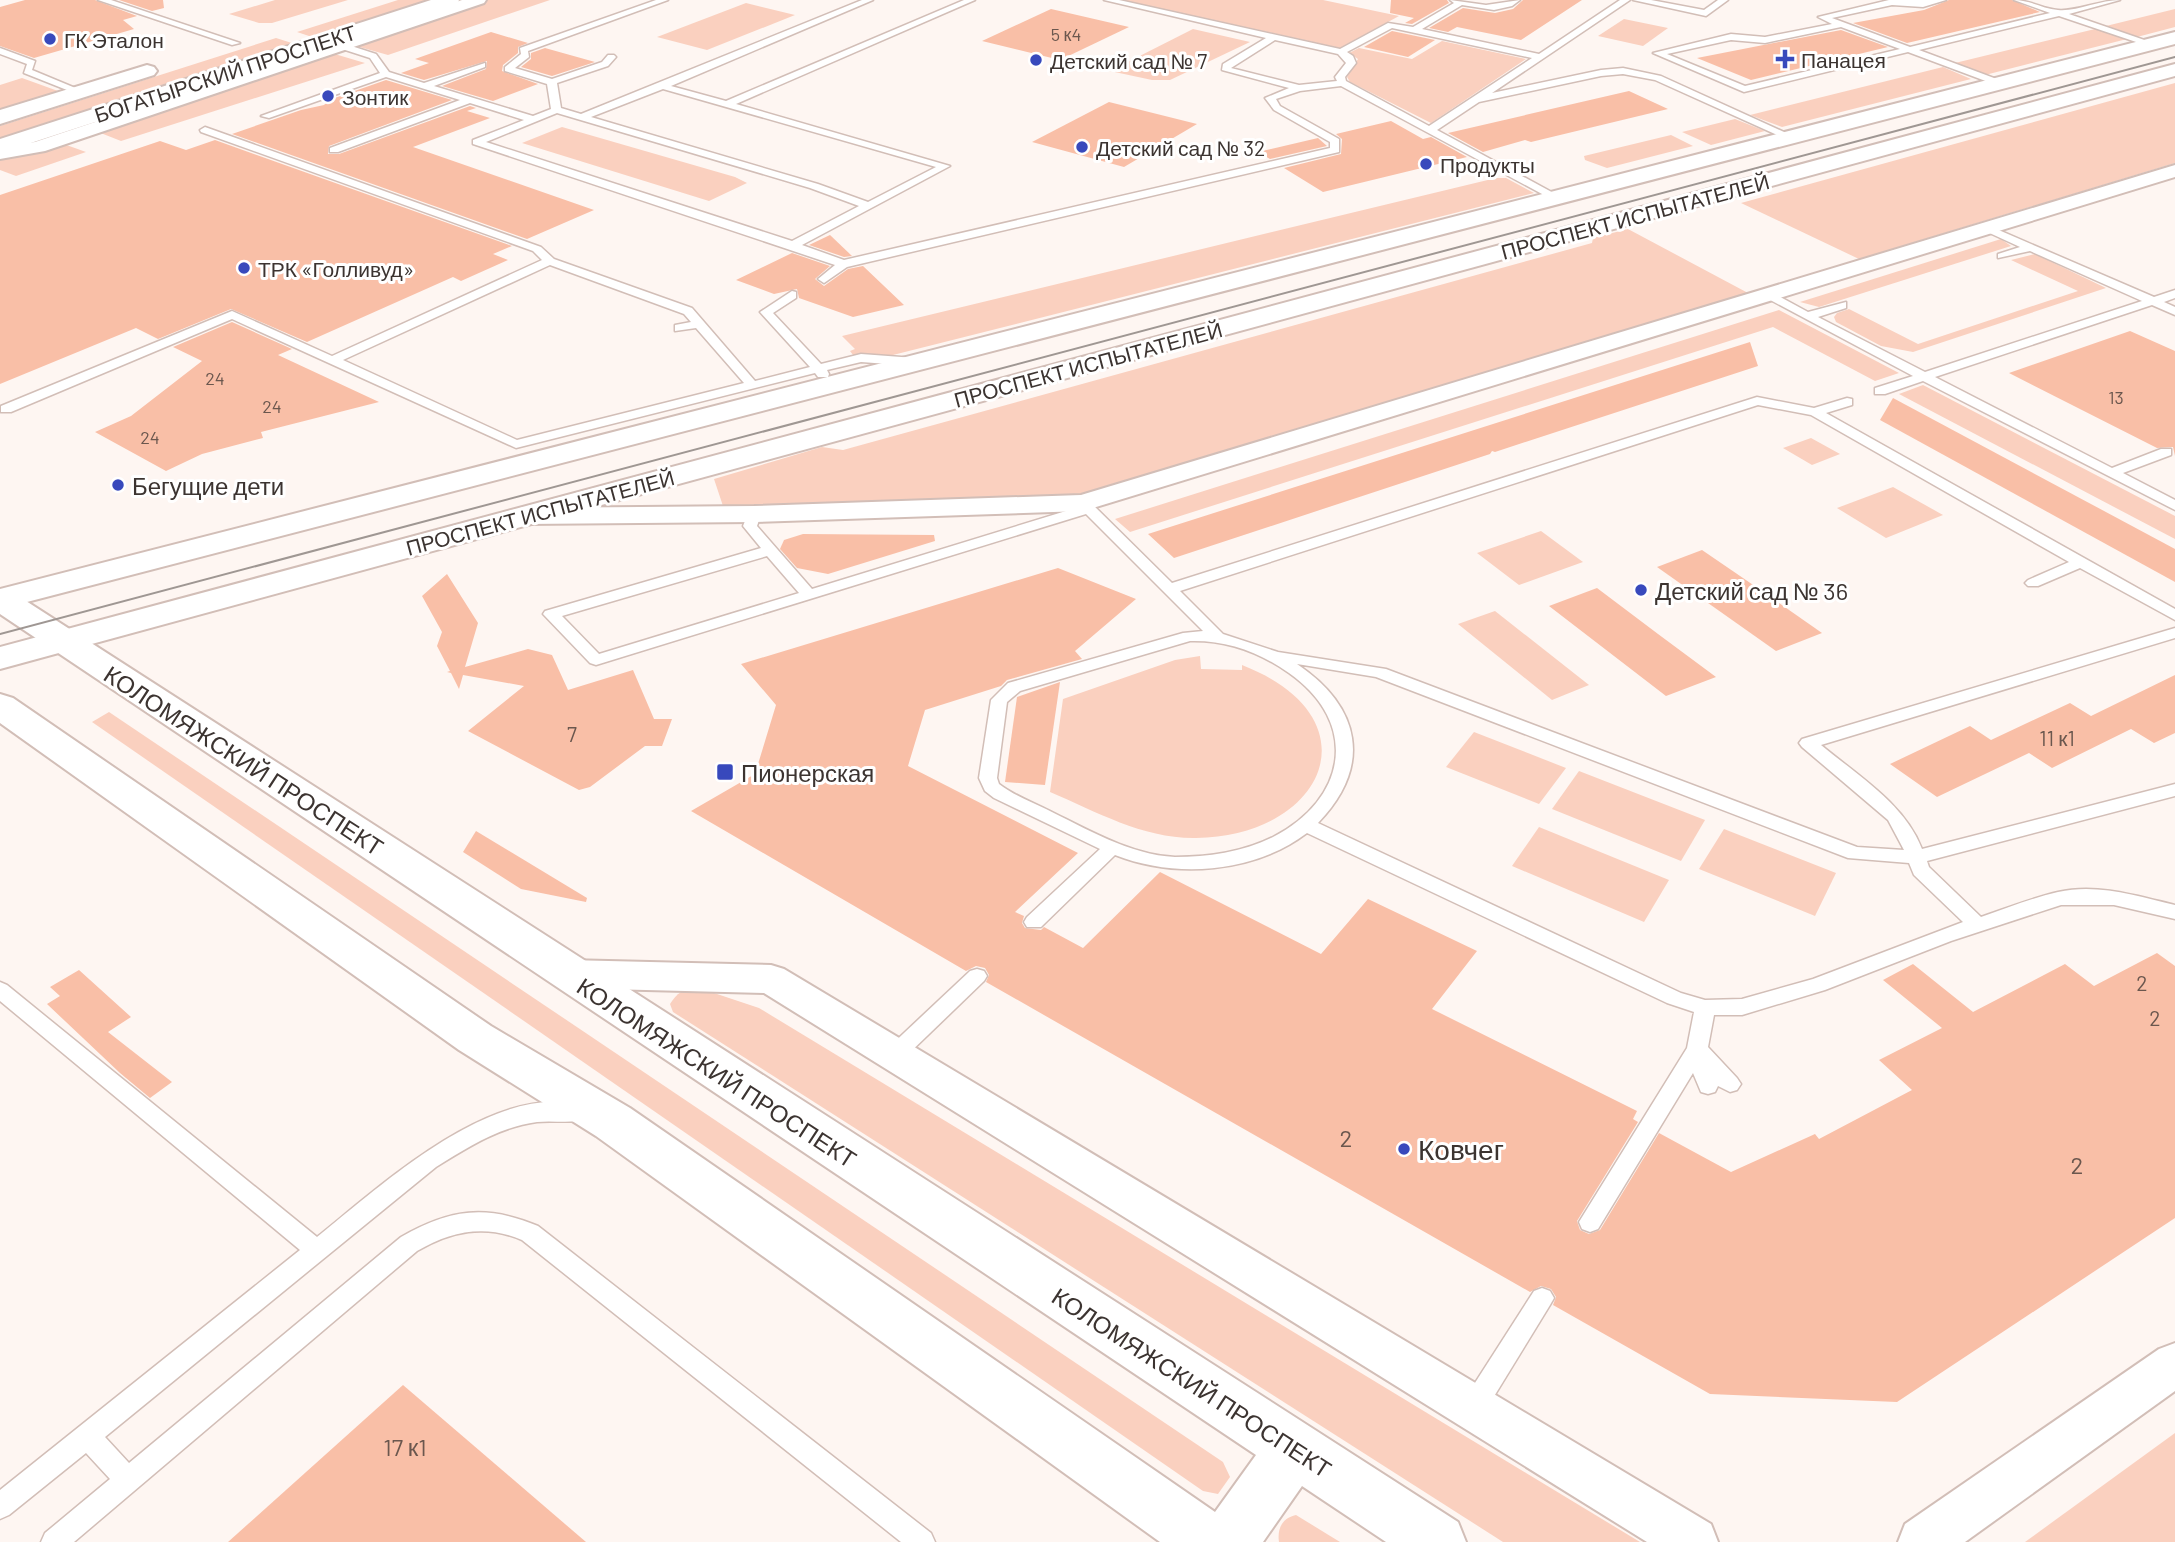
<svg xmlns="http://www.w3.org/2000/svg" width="2175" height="1542" font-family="Barlow,sans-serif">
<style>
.green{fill:#fad0bf}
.building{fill:#f9bfa7}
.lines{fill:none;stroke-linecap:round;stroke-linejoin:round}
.service-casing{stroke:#d2beb7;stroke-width:3}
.minor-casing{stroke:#d2beb7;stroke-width:4}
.secondary-casing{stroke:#d2beb7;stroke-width:4}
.primary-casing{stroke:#d2beb7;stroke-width:4}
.service{fill:#fff;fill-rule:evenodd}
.minor{fill:#fff;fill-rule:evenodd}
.secondary{fill:#fff;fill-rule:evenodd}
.primary{fill:#fff;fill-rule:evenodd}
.tram{stroke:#9f9793;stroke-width:2}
.poi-dot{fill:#3849bc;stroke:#fff;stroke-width:2.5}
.labels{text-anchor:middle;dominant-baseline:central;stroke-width:6;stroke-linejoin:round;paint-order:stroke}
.far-number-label{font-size:18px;fill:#6b574e}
.far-poi-label{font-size:21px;fill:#3c3431;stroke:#fff;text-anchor:start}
.far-street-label{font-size:21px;fill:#3c3431;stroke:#fff}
.number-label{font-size:21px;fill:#6b574e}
.poi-label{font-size:24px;fill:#3c3431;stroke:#fff;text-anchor:start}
.street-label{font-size:24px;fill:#3c3431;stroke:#fff}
.near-number-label{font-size:24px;fill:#6b574e}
.near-poi-label{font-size:28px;fill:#3c3431;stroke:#fff;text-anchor:start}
</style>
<rect width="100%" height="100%" fill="#fef6f2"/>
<g class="green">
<path d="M 275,0 L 348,0 L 272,23 L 259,23 L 229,14 Z"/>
<path d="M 398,0 L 433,0 L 315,38 L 297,32 Z"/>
<path d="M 482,0 L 550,0 L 388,55 L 349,44 Z"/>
<path d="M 1122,0 L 1323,0 L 1399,16 L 1340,48 Z"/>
<path d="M 746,3 L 795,15 L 707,50 L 657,37 Z"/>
<path d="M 2175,9 L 2175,27 L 2137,37 L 2106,26 Z"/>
<path d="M 1624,19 L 1668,28 L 1643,46 L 1598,36 Z"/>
<path d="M 1193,29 L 1250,42 L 1170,80 L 1152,80 L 1110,71 Z"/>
<path d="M 2095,29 L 2127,39 L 1985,75 L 1955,63 Z"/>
<path d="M 276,38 L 295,44 L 0,139 L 0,126 Z"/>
<path d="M 1442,41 L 1526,59 L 1431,123 L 1350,82 L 1347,77 L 1358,59 L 1349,53 L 1359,48 L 1412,59 Z"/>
<path d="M 328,52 L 365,63 L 121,141 L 93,130 Z"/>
<path d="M 1943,67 L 1971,79 L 1782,127 L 1750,115 Z"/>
<path d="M 22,78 L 58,91 L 0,110 L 0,85 Z"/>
<path d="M 2175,83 L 2175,163 L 1859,259 L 1741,203 Z"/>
<path d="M 1735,119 L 1765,131 L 1711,145 L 1682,132 Z"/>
<path d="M 562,127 L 735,177 L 747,183 L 709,201 L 522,143 Z"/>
<path d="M 1671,135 L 1693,146 L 1607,168 L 1585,160 L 1584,156 Z"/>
<path d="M 58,142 L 86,152 L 16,176 L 0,170 L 0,156 Z"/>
<path d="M 1496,178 L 1506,178 L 1534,193 L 885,357 L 853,355 L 850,351 L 855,349 L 842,336 Z"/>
<path d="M 1628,229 L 1748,293 L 1075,500 L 724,509 L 714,479 L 822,447 L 843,450 L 1592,243 L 1593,238 Z"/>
<path d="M 2001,239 L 2011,246 L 1819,307 L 1800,302 Z"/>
<path d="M 2035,254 L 2106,288 L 1913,352 L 1881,346 L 1836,322 L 1834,317 L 1837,313 L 1849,309 L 1918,344 L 2078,291 L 2011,260 Z"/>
<path d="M 1779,310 L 1899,373 L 1875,381 L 1773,327 L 1130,532 L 1115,519 Z"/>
<path d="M 1923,385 L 2175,516 L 2175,539 L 1899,394 Z"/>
<path d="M 1811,438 L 1840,454 L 1812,465 L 1783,448 Z"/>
<path d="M 1893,487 L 1943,515 L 1886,538 L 1837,508 Z"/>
<path d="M 1541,531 L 1583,562 L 1519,585 L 1477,553 Z"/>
<path d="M 1495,611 L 1589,685 L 1552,700 L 1458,624 Z"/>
<path d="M 1200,656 L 1201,669 L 1242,670 L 1242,665 C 1378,718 1325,836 1196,838 C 1144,839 1097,812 1050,792 L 1063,699 L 1175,660 Z"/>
<path d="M 109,712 L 1223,1462 L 1230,1477 L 1218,1494 L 1203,1491 L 92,722 Z"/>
<path d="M 1474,732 L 1566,768 L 1539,804 L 1446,767 Z"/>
<path d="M 1579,771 L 1705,820 L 1681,861 L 1552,809 Z"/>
<path d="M 1539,827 L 1669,880 L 1644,922 L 1512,866 Z"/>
<path d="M 1724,829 L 1836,873 L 1815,916 L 1699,869 Z"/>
<path d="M 696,987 L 759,1008 L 1640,1542 L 1503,1542 L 673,1012 L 670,1004 C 677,993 683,989 696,987 Z"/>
<path d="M 2175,1433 L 2175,1542 L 2025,1542 Z"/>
<path d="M 1296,1515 L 1340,1542 L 1279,1542 C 1277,1529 1282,1518 1296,1515 Z"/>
</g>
<g class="building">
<path d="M 25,0 L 95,0 L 137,16 L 123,20 L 134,29 L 34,58 L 0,46 L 0,7 Z"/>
<path d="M 119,0 L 163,0 L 164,8 L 152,11 Z"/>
<path d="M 1391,0 L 1447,0 L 1449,3 L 1412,24 L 1405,23 L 1414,18 L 1390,13 Z"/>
<path d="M 1523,0 L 1582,0 L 1521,40 L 1457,27 L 1448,32 L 1429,28 L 1463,8 L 1495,13 L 1513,9 Z"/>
<path d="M 1949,0 L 2012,0 L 2040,12 L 1907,43 L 1853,23 L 1924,10 Z"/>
<path d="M 1051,9 L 1129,27 L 1060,60 L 982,41 Z"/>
<path d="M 1841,30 L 1888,47 L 1751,80 L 1697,58 Z"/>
<path d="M 1392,31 L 1435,40 L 1408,57 L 1364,47 Z"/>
<path d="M 491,32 L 528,43 L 518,47 L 518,53 L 503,65 L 502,71 L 538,84 L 493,101 L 442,86 L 486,69 L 487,61 L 424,80 L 401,73 L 429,63 L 415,59 Z"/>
<path d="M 545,48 L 595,62 L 552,76 L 521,67 L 531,59 L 531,53 Z"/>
<path d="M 386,80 L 452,100 L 329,146 L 328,154 L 339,154 L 470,106 L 476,108 L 467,111 L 490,118 L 413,147 L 594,210 L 527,239 L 232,134 L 301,110 L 324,105 L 329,100 Z"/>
<path d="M 1629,91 L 1668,109 L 1531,142 L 1525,140 L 1483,152 L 1448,133 Z"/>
<path d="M 1109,102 L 1197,124 L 1124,167 L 1032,142 Z"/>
<path d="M 1391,121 L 1423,139 L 1431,137 L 1467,157 L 1323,192 L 1284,168 L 1341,154 L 1342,139 L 1336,134 Z"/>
<path d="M 1318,138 L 1327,146 L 1270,159 L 1258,152 Z"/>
<path d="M 215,140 L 512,246 L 493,254 L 508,260 L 461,281 L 453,277 L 307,342 L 231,309 L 158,339 L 136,328 L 0,384 L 0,195 L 160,141 L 186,150 Z"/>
<path d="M 830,235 L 852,256 L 844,257 L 809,245 Z"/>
<path d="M 792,253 L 830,266 L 815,279 L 824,286 L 848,269 L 863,266 L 904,305 L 853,317 L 799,298 L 797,289 L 774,294 L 736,280 Z"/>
<path d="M 232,322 L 292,349 L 278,355 L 379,402 L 261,432 L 263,438 L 202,454 L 166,471 L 95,432 L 131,416 L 202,361 L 173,347 Z"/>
<path d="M 2130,331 L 2175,351 L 2175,456 L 2173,447 L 2157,448 L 2009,373 Z"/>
<path d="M 1750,342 L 1758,366 L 1495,452 L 1492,451 L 1490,454 L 1174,558 L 1148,534 Z"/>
<path d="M 1893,398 L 2175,549 L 2175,582 L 1880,420 Z"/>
<path d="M 803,534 L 934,535 L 935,541 L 828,574 L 797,568 L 780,549 L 784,540 Z"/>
<path d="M 1702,550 L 1762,591 L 1822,633 L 1776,651 L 1657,567 Z"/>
<path d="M 1058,568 L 1136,599 L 1075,651 L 1082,659 L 1007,680 L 1001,686 L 925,710 L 908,766 L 1078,853 L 1015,912 L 1024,916 L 1022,923 L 1025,928 L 1041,930 L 1044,927 L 1083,948 L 1160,872 L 1321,954 L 1368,899 L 1477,951 L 1432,1009 L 1637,1111 L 1633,1119 L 1638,1122 L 1577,1221 L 1580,1230 L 1589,1234 L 1600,1230 L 1659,1133 L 1731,1172 L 1815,1134 L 1819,1139 L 1912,1090 L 1879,1060 L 1942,1028 L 1883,980 L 1913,964 L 1973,1012 L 2065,964 L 2094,986 L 2157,953 L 2175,966 L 2175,1218 L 1897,1402 L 1710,1394 L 1553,1305 L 1556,1297 L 1551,1289 L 1541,1286 L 1530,1292 L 986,982 L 989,975 L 985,968 L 976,966 L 966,971 L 691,811 L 755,774 L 776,705 L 741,664 Z"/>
<path d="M 447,574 L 478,623 L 465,667 L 528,649 L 552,655 L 568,690 L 633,670 L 654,719 L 672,719 L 662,746 L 645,746 L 590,787 L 579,790 L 468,731 L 524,686 L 463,675 L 459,689 L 451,673 L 447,672 L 450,671 L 437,646 L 442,632 L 422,596 Z"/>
<path d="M 1597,588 L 1658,634 L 1716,677 L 1666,696 L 1549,606 Z"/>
<path d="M 2175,675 L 2175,733 L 2154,743 L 2131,729 L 2052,768 L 2029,753 L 1937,797 L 1890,764 L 1970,726 L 1991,740 L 2070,703 L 2091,716 Z"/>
<path d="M 1060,682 L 1045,785 L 1005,782 L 1017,697 Z"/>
<path d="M 476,831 L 587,898 L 586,902 L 521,889 L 463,852 Z"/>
<path d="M 79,970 L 131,1017 L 108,1032 L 172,1082 L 150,1098 L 120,1073 L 47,1004 L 60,996 L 50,987 Z"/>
<path d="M 403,1385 L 586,1542 L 228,1542 Z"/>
</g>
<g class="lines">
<defs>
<g id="service">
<path d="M 98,0 L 111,0 L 240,43 L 232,45 Z"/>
<path d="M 656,0 L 668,0 L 528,51 L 529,57 L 515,68 L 552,79 L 602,62 L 608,55 L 614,55 L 616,57 L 608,66 L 557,83 L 561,108 L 581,114 L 862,0 L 873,0 L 671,86 L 726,101 L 964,0 L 975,0 L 736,104 L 950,166 L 802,245 L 844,260 L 1330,148 L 1330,142 L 1274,110 L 1265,98 L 1289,88 L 1222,70 L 1223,64 L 1266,38 L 1104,0 L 1119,0 L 1340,49 L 1388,23 L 1413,27 L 1454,3 L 1450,0 L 1486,5 L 1520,0 L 1512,6 L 1494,10 L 1462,5 L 1422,29 L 1539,54 L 1620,0 L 1630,0 L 1492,93 L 1601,70 L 1623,68 L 1661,76 L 1795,137 L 1786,139 L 1655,80 L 1623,74 L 1601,76 L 1479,102 L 1437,130 L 1559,196 L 1559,200 L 1555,201 L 1341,86 L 1300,91 L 1276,99 L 1280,106 L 1339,139 L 1339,152 L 847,267 L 824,283 L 818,279 L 835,265 L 473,144 L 473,140 L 524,120 L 470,103 L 338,152 L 330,152 L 330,148 L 460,100 L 386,77 L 269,118 L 261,116 L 380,73 L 370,58 L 336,47 L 336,43 L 339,42 L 376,54 L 389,72 L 424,83 L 485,63 L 485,67 L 434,86 L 533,116 L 551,109 L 547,84 L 505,71 L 505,67 L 521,54 L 520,48 ZM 1392,28 L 1532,58 L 1429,126 L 1346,81 L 1345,77 L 1356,63 L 1353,56 L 1347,52 ZM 1275,40 L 1338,54 L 1346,63 L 1335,77 L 1337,81 L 1299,85 L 1231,68 ZM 663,89 L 936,167 L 868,202 L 818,184 L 591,117 ZM 557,113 L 810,188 L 859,206 L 792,241 L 486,142 Z"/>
<path d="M 1633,0 L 1651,0 L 1704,10 L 1718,0 L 1728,0 L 1706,16 Z"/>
<path d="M 1889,0 L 1946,0 L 1923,7 L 1892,5 L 1832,18 L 1910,47 L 2050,13 L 2014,0 C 2030,0 2043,9 2058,10 C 2075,12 2100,0 2120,0 L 2069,14 L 2156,44 L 2148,46 L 2059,16 L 1919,50 L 2002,81 L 2002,85 L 1999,86 L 1908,52 L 1744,92 L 1653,53 L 1731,34 L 1765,37 L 1832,24 L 1818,17 ZM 1841,27 L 1900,49 L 1745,86 L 1667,54 L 1731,40 L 1765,43 Z"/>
<path d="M 0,48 L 35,61 L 32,70 L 85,92 L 77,94 L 24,73 L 27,64 L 0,54 Z"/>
<path d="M 205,127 L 541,247 L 554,259 L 692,308 L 755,381 L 810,367 L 760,312 L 792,291 L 796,292 L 796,298 L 773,313 L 821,364 L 861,354 L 915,358 L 921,362 L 915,366 L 861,362 L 827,370 L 829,374 L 828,377 L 818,377 L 815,373 L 516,448 L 232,319 L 11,412 L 1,412 L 1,406 L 232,311 L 332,356 L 542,260 L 533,251 L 201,132 L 200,130 ZM 550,265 L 684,314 L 691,322 L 675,325 L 675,331 L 696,328 L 744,383 L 517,440 L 343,360 Z"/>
<path d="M 1987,225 L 2154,297 L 2175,290 L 2175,298 L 2164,302 L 2175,307 L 2175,315 L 2152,305 L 1935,377 L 2112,468 L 2161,449 L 2171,449 L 2171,455 L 2123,473 L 2175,500 L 2175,510 L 1923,381 L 1885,394 L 1875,394 L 1875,388 L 1913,376 L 1761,295 L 1771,292 L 1808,312 L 1846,302 L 1846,308 L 1818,317 L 1925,372 L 2142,301 L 2030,251 L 1998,258 L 1998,254 L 2020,247 L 1983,230 L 1981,228 Z"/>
<path d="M 1757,397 L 1814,408 L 1847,398 L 1852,399 L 1852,405 L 1826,413 L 2175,609 L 2175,620 L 2080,568 L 2038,586 L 2028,586 L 2025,583 L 2028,580 L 2069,562 L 1811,415 L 1758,405 L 1180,591 L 1223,634 L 1278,652 L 1386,669 L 1857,847 L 1904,850 L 1888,820 L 1802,747 L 1799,743 L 1802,739 L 2175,628 L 2175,638 L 1821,745 C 1857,775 1905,804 1922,849 L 2175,784 L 2175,796 L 1927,861 L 1929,867 L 1981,917 C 2007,908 2032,898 2058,892 C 2097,883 2138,896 2175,905 L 2175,919 L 2114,905 L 2061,905 L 1951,941 L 1825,990 L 1742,1015 L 1714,1015 L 1708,1047 L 1737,1078 L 1741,1084 L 1737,1090 L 1730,1092 L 1718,1086 L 1715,1092 L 1708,1094 L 1701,1092 L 1693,1073 L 1598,1229 L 1590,1232 L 1582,1229 L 1579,1222 L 1687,1048 L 1694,1012 L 1667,1003 L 1307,833 C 1254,873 1176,879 1115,855 L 1041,927 L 1027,927 L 1024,922 L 1027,917 L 1100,849 L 994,798 L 985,791 L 979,778 L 991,700 L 1008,683 L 1183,633 L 1203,631 L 1086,514 L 596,665 L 590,663 L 543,614 L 545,611 L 761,548 L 743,526 L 749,511 L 754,510 L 761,514 L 757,526 L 812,589 L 1079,507 L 1076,503 L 1083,499 L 1088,500 L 1172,583 ZM 767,556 L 799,593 L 599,654 L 562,616 ZM 1190,641 C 1227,640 1259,652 1289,673 C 1360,723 1347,799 1273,837 C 1243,852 1208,857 1175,857 C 1130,855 1085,828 1046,809 C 1030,801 1013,795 999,784 L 997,778 L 1007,702 L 1020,691 ZM 1297,664 L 1376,677 L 1848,858 L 1909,863 L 1914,875 L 1963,922 L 1813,979 L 1742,999 L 1705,1000 L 1681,993 L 1318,823 C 1373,766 1361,707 1297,664 Z"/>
<path d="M 977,969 L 984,971 L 987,976 L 984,981 L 901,1061 L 894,1063 L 887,1061 L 884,1055 L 887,1049 L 970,971 Z"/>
<path d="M 0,982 L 7,985 L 317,1237 C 381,1186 497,1077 587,1107 L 590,1113 L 587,1119 C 571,1124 553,1120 537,1122 C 499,1127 467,1148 436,1167 L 105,1437 L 129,1463 L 401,1237 C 450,1209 486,1204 538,1226 L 931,1533 L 935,1542 L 901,1542 L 522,1240 C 485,1224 451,1231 417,1251 L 74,1542 L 41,1542 L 45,1533 L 110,1479 L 86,1453 L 9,1515 L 0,1519 L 0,1490 L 300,1250 L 0,1001 Z"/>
<path d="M 1542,1288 L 1550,1291 L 1554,1298 L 1550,1305 L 1482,1416 L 1473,1420 L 1464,1416 L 1461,1408 L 1464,1400 L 1534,1291 Z"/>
</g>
<g id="minor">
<path d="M 462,0 L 486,0 L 484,3 L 45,151 L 0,159 L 0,147 L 35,142 Z"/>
<path d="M 2175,165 L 2175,177 L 1083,511 L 754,522 L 525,524 L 515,522 L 511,516 L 515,510 L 525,508 L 754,506 L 1081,495 Z"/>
<path d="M 567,960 L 771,965 L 784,969 L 1711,1524 L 1718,1542 L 1647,1542 L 764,993 L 567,988 L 554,984 L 548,974 L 554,964 Z"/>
<path d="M 2175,1343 L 2175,1391 L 1965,1542 L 1898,1542 L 1905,1524 L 2159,1349 Z"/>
</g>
<g id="secondary">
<path d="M 431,0 L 459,0 L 457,4 L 0,153 L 0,139 Z"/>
<path d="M 2175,32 L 2175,44 L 0,609 L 0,589 Z"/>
<path d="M 2175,64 L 2175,76 L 0,669 L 0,647 Z"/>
<path d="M 147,65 L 154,67 L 157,71 L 154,75 L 0,124 L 0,110 Z"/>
</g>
<path id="primary" d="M 0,589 L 12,592 L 1458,1522 L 1466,1542 L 1386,1542 L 1302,1486 L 1263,1542 L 1160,1542 L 596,1136 L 459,1050 L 0,723 L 0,694 L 13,698 L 491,1026 L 630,1108 L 1215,1512 L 1256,1455 L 0,614 Z"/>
</defs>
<use href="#service" class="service-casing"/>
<use href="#minor" class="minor-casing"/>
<use href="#secondary" class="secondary-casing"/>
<use href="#primary" class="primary-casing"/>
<use href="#service" class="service"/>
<use href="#minor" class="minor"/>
<use href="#secondary" class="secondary"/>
<use href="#primary" class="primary"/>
<path class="tram" d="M 0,634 L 2175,57"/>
</g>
<g class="poi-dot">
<circle cx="50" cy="39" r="7"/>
<path d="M1781.5 48.5h7v7h7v7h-7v7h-7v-7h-7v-7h7z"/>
<circle cx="1036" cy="60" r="7"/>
<circle cx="328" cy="96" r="7"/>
<circle cx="1082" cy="147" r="7"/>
<circle cx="1426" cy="164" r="7"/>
<circle cx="244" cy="268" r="7"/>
<circle cx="118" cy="485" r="7"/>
<circle cx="1641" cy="590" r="7"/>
<rect x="716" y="763" width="18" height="18" rx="3.5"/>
<circle cx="1404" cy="1149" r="7"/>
</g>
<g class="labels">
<g class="far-number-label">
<text x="1066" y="34">5 к4</text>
<text x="215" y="378">24</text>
<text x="2116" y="397">13</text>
<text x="272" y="406">24</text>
<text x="150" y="437">24</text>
</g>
<g class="far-poi-label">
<text x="64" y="39">ГК Эталон</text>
<text x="1801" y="59">Панацея</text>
<text x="1050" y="60">Детский сад № 7</text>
<text x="342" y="96">Зонтик</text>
<text x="1096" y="147">Детский сад № 32</text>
<text x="1440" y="164">Продукты</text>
<text x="258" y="268">ТРК «Голливуд»</text>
</g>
<g class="far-street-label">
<text transform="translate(225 73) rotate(-18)">БОГАТЫРСКИЙ ПРОСПЕКТ</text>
<text transform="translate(1635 216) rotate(-15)">ПРОСПЕКТ ИСПЫТАТЕЛЕЙ</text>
<text transform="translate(1088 364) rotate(-15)">ПРОСПЕКТ ИСПЫТАТЕЛЕЙ</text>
<text transform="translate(540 512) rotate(-15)">ПРОСПЕКТ ИСПЫТАТЕЛЕЙ</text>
</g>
<g class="number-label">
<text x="572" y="733">7</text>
<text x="2057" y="737">11 к1</text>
<text x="2142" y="982">2</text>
<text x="2155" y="1017">2</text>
</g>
<g class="poi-label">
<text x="132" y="485">Бегущие дети</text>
<text x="1655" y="590">Детский сад № 36</text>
<text x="741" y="772">Пионерская</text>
</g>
<g class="street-label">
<text transform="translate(244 760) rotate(33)">КОЛОМЯЖСКИЙ ПРОСПЕКТ</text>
<text transform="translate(717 1072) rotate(33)">КОЛОМЯЖСКИЙ ПРОСПЕКТ</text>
<text transform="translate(1192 1382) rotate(33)">КОЛОМЯЖСКИЙ ПРОСПЕКТ</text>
</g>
<g class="near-number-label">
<text x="1346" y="1137">2</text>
<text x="2077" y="1164">2</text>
<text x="405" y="1446">17 к1</text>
</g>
<g class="near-poi-label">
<text x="1418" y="1149">Ковчег</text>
</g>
</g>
</svg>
